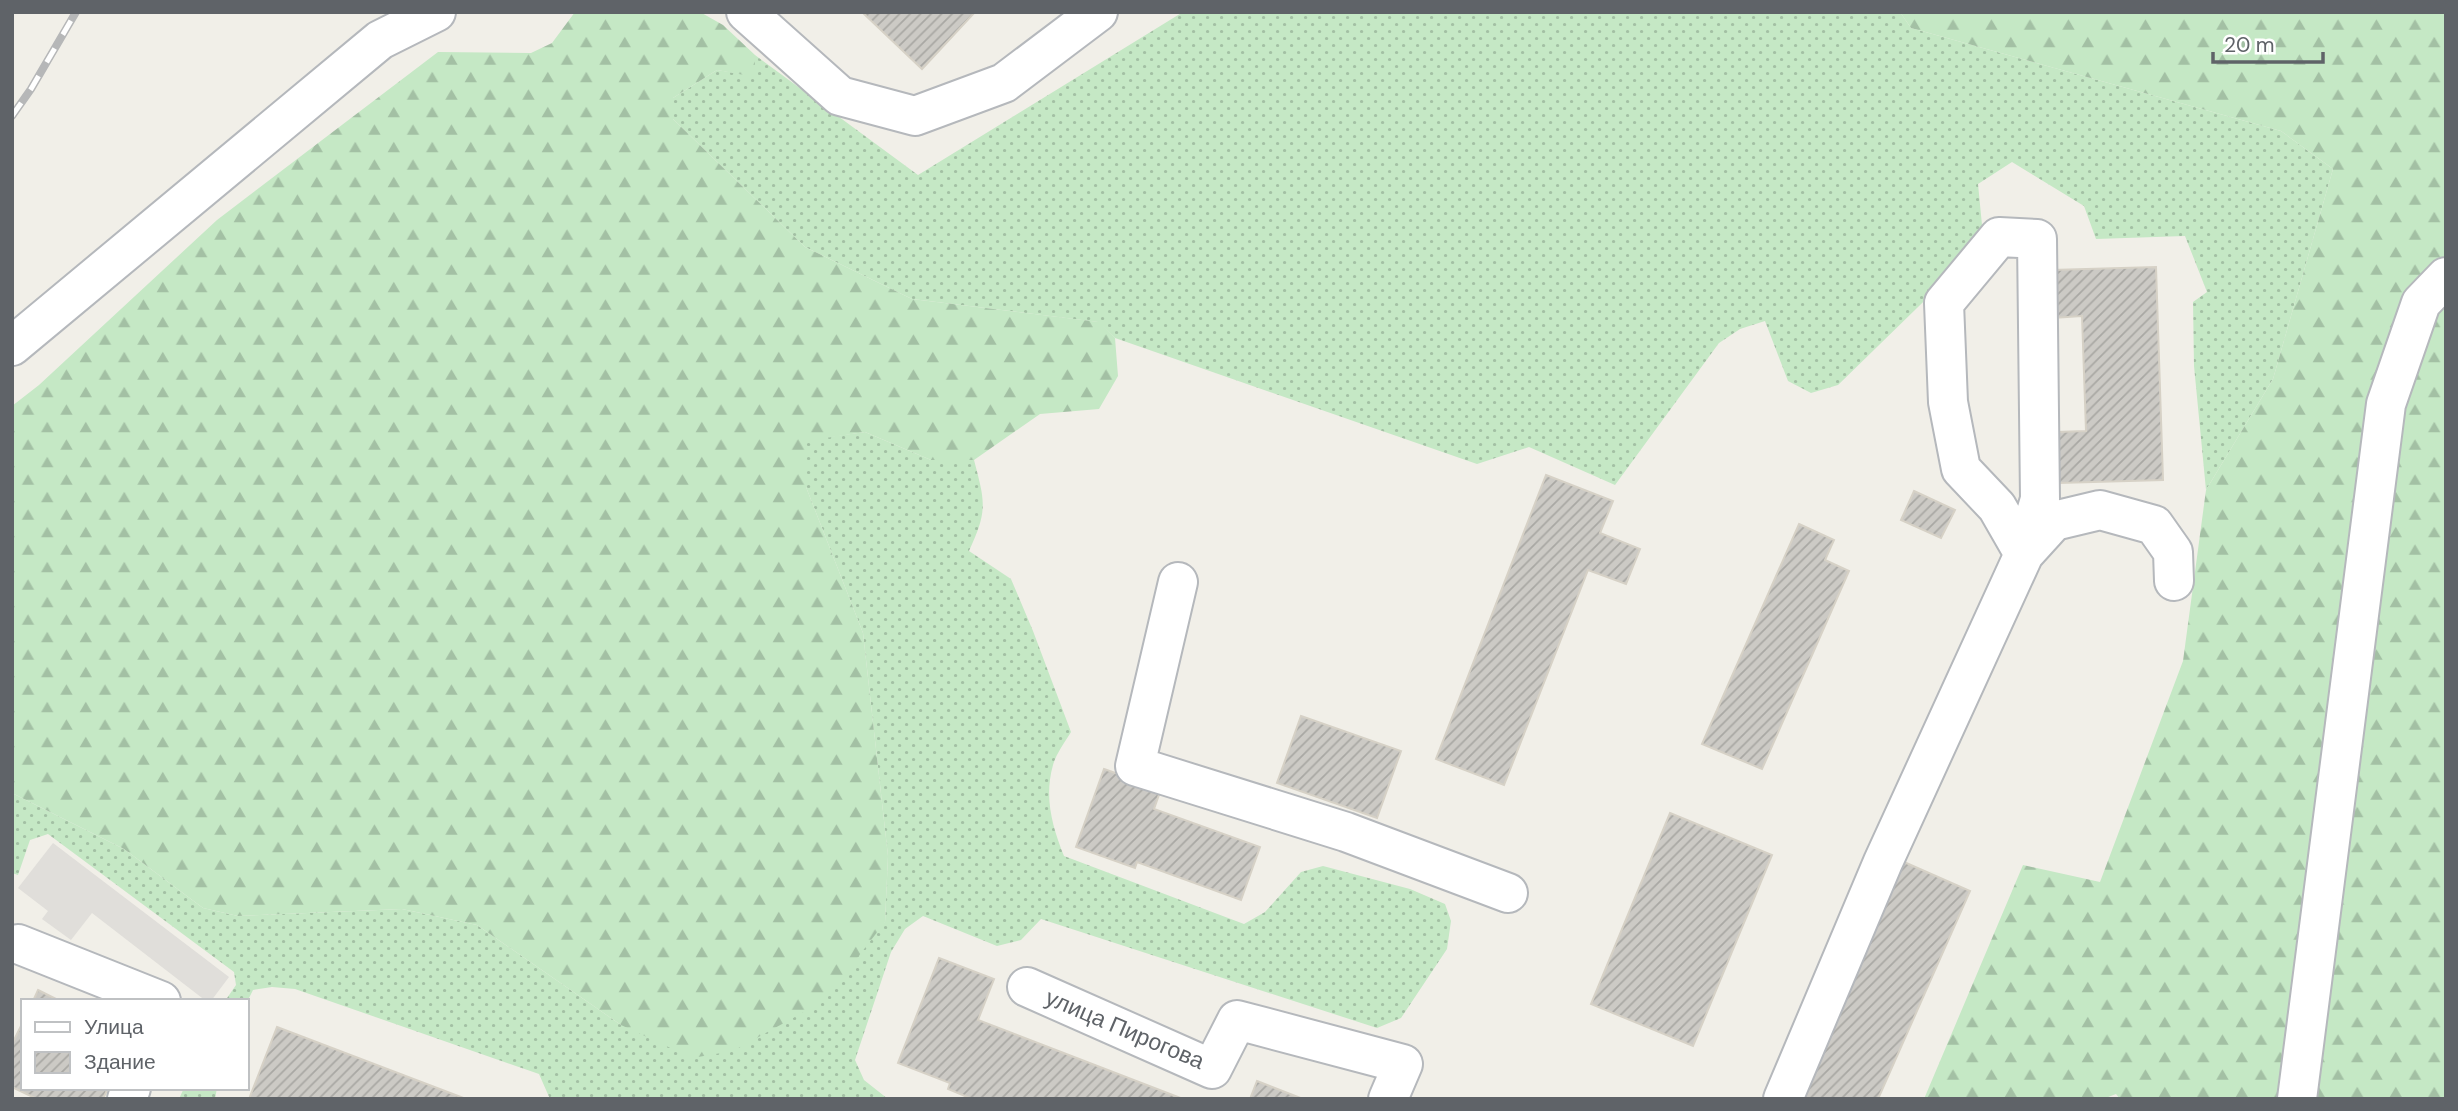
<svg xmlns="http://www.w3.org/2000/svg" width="2458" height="1111" font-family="'DM Sans',sans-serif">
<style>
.industrial{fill:#e0deda}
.grass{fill:url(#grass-dots)}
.forest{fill:url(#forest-firs)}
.building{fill:url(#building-hatch);stroke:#d6d1c6;stroke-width:2}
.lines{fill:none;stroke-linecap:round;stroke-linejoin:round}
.minor-casing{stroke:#b5b8bc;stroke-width:42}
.minor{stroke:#fff;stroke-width:38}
.rail-casing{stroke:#b6b7b8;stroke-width:8}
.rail{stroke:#fff;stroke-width:5;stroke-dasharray:16;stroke-linecap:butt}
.labels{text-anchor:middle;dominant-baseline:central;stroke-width:6;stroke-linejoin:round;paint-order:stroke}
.street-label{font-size:23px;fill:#5f6368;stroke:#fff}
</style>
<defs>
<pattern id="grass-dots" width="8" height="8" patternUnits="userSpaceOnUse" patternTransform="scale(1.75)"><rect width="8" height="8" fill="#c5e8c5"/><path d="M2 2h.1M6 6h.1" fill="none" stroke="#a3c0a4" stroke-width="1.8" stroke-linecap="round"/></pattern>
<pattern id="forest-firs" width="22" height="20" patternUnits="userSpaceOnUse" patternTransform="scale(1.75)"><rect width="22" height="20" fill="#c5e8c5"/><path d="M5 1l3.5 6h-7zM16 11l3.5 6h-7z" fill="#a3c0a4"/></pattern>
<pattern id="building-hatch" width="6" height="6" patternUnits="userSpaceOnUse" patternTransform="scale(1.75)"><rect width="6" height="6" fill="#cccac5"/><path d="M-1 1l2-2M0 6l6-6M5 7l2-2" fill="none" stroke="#a9a8a4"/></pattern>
</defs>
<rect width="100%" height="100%" fill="#f1efe8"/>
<path class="industrial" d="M 53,843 L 229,977 L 211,1001 L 206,1001 L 92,913 L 71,940 L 42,919 L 48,911 L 18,888 Z"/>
<g class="grass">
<path d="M 1183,12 L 1900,12 L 1911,28 L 2281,131 L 2333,169 L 2273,379 L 2206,490 L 2194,366 L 2193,302 L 2207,292 L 2185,236 L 2096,239 L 2084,206 L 2012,162 L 1978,184 L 1982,225 L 1957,269 L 1838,385 L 1811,393 L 1788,381 L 1765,321 L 1740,329 L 1719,343 L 1615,485 L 1529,447 L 1477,464 L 1115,338 L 1098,322 L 912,299 L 805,247 L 673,119 L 673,98 L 717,70 L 755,76 L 755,55 L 918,175 Z"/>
<path d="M 865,432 L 931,460 L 974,460 C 985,502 988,510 969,551 L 1011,579 L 1033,631 L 1071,732 C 1065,742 1056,754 1053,765 C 1044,797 1052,826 1064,856 L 1244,924 L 1265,912 L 1301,872 L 1323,866 L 1410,889 L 1445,904 L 1451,921 L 1447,949 L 1401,1018 L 1377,1028 L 1041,919 L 1021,940 L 997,946 L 923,916 L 905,929 L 891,952 L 855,1060 L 864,1080 L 888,1099 L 550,1099 L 539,1074 L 295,989 L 272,987 L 253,990 L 247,1002 L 225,1001 L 236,985 L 234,972 L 48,834 L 30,840 L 18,875 L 12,873 L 12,793 L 124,849 L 203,908 L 238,916 L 402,909 L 477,925 L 621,1025 L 885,922 L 888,856 L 863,633 L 806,487 L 806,440 Z"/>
<path d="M 184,1088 L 217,1088 L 215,1099 L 179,1099 Z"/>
</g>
<g class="forest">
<path d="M 575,12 L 700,12 L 723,25 L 755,55 L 755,77 L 717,70 L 673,98 L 673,119 L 805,247 L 912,299 L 1099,322 L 1115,338 L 1118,376 L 1099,409 L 1040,414 L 974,460 L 931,460 L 865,432 L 806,441 L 806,487 L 863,633 L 888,856 L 885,922 L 824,1001 L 733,1051 L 692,1058 L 621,1025 L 477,925 L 402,909 L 238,916 L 203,908 L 124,849 L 12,793 L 12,406 L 39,385 L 217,220 L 438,52 L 531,53 L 552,43 Z"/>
<path d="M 1900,12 L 2446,12 L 2446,1099 L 2120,1099 L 2116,1094 L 2103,1099 L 1924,1099 L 2023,865 L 2100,882 L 2183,661 L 2206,490 L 2273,379 L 2333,169 L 2281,131 L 1911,28 Z"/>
</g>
<g class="building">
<path d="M 862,12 L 975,12 L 922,69 Z"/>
<path d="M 2156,267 L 2163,480 L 2059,483 L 2057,432 L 2086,431 L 2082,316 L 2053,318 L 2052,270 Z"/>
<path d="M 1546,475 L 1613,501 L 1600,533 L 1640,549 L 1626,584 L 1588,570 L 1504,785 L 1436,759 Z"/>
<path d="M 1914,491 L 1955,510 L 1941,538 L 1901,520 Z"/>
<path d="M 1799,524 L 1834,540 L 1825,560 L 1849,571 L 1762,769 L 1702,744 Z"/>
<path d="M 1301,716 L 1401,751 L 1377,818 L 1277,783 Z"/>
<path d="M 1104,769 L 1161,789 L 1154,809 L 1260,847 L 1241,900 L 1137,862 L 1135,868 L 1076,847 Z"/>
<path d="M 1670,813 L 1772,855 L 1693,1046 L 1591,1004 Z"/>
<path d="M 1904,862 L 1970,891 L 1878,1099 L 1806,1099 L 1801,1097 Z"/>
<path d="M 939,958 L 994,979 L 978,1020 L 1183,1099 L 972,1099 L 948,1089 L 950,1083 L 898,1063 Z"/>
<path d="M 38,990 L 60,1001 L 33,1001 Z"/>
<path d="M 23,1022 L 23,1088 L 108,1088 L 103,1099 L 37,1099 L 12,1087 L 12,1044 Z"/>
<path d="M 277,1027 L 466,1099 L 249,1099 Z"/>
<path d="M 1257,1081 L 1303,1099 L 1250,1099 Z"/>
</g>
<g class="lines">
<defs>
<g id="minor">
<path d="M 746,12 L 840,96 L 915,116 L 1004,83 L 1098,12"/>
<path d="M 12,346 L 380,40 L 436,12"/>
<path d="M 1178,582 L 1135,766 L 1346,832 L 1508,893"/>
<path d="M 18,944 L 161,1001"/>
<path d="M 1027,987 L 1212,1069 L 1237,1020 L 1403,1064 L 1388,1099"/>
<path d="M 127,1099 L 131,1088"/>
<path d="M 1783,1099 L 1883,862 L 2024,554 L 2040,499 L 2037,239 L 1999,237 L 1944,303 L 1948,402 L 1961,469 L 1997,507 L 2024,554 L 2054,521 L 2100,510 L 2154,525 L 2173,552 L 2174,581"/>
<path d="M 2297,1099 L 2386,404 L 2421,303 L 2446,277"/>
</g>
</defs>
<use href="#minor" class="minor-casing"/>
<use href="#minor" class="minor"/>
<defs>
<path id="rail" d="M 12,116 L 31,89 L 76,12"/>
</defs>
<use href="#rail" class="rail-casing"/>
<use href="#rail" class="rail"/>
</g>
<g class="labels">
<g class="street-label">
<text transform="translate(1125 1029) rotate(23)">улица Пирогова</text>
</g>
</g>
<rect width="2458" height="1111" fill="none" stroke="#5f6368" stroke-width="28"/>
<rect x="21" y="999" width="228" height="91" fill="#ffffff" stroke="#bfc1c3" stroke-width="2"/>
<rect x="35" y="1022" width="35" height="10" fill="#ffffff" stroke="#bfc1c3" stroke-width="2"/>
<text x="84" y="1034" font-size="21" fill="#5f6368">Улица</text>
<rect x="35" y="1052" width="35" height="21" fill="url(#building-hatch)" stroke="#bfc1c3" stroke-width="2"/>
<text x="84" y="1069" font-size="21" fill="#5f6368">Здание</text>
<path d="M2213 52v10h110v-10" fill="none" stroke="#5f6368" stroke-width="3.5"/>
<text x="2224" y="52" font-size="21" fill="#5f6368" stroke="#ffffff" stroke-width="5" paint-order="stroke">20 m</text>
</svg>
